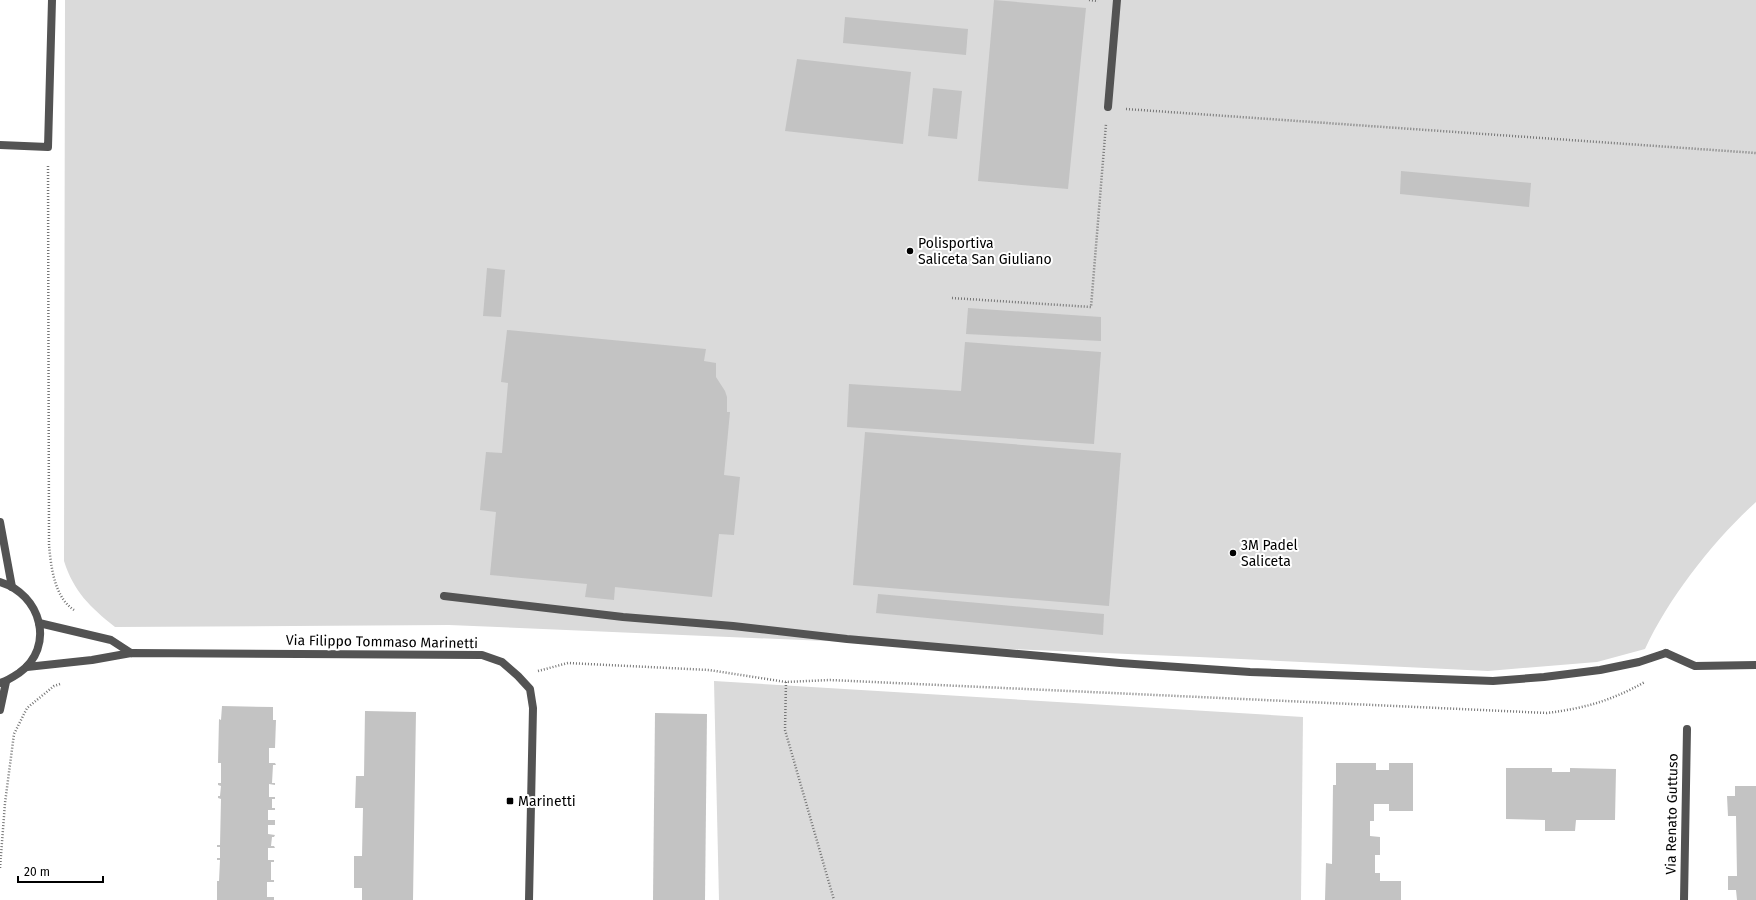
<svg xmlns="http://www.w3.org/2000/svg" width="1756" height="900" font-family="'Fira Sans',sans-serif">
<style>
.green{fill:#dadada}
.building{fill:#c3c3c3}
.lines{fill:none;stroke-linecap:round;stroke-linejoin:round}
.path{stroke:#757575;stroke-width:2.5;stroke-dasharray:1 2;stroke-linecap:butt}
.service{stroke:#535353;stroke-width:8}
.minor{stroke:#535353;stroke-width:8}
.poi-dot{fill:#000;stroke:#fff;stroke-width:1.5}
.labels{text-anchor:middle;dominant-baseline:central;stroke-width:4;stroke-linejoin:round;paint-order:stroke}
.poi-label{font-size:14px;fill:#000;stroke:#fff;text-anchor:start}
.street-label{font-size:14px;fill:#000;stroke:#fff}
</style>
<rect width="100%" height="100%" fill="#fff"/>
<g class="green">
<path d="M 65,0 L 1756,0 L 1756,502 C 1714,540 1669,597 1645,649 L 1597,662 L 1488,671 L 1199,657 L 449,625 L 115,627 C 90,607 74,592 64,561 Z"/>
<path d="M 714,681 L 1303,717 L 1301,900 L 719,900 Z"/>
</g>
<g class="building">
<path d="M 994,0 L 1086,8 L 1068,189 L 978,181 Z"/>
<path d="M 845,17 L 968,29 L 966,55 L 843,43 Z"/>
<path d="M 797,59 L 911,72 L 903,144 L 785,131 Z"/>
<path d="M 933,88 L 962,91 L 957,139 L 928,136 Z"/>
<path d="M 1401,171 L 1531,183 L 1529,207 L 1400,194 Z"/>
<path d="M 487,268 L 505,270 L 501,317 L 483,316 Z"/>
<path d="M 968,308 L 1101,317 L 1101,341 L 966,334 Z"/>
<path d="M 507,330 L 706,349 L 704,361 L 716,363 L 716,377 L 725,391 L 727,397 L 727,412 L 730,412 L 724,475 L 740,477 L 734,535 L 719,534 L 712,597 L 615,587 L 614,600 L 585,597 L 587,584 L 490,575 L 496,512 L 480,510 L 486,452 L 502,453 L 508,383 L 501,382 Z"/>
<path d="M 965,342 L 1101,352 L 1094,444 L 847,427 L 849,384 L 961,391 Z"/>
<path d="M 865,432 L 1121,453 L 1109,606 L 853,585 Z"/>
<path d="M 878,594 L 1104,614 L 1103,635 L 876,613 Z"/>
<path d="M 222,706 L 273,707 L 273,720 L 276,720 L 275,748 L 269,748 L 269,763 L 275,763 L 276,765 L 273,765 L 272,783 L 275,783 L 275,785 L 269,784 L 269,797 L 275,797 L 275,799 L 272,799 L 272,808 L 275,808 L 275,810 L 268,810 L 268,820 L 275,820 L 275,825 L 268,825 L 268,834 L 275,835 L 274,837 L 272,837 L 271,846 L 274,846 L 275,848 L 268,848 L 268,860 L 274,860 L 274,862 L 271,862 L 271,880 L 274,880 L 274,882 L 267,882 L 267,897 L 274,897 L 274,900 L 217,900 L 217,881 L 219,881 L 220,860 L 217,860 L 217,858 L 220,858 L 220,847 L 217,847 L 217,845 L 220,845 L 221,799 L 218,798 L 218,796 L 220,796 L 221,786 L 218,785 L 218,783 L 221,783 L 221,763 L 218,763 L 219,719 L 221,720 Z"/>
<path d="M 365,711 L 416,712 L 413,900 L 362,900 L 362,888 L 354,888 L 354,856 L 362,856 L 363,808 L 355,808 L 356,776 L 364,776 Z"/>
<path d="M 655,713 L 707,714 L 705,900 L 653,900 Z"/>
<path d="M 1336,763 L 1376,763 L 1376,770 L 1389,770 L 1389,763 L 1413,763 L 1413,811 L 1389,811 L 1389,804 L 1374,804 L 1374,821 L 1370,821 L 1370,836 L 1380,837 L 1380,855 L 1375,855 L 1375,873 L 1380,873 L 1380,881 L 1401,881 L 1401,900 L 1325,900 L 1326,863 L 1332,864 L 1333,785 L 1336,785 Z"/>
<path d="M 1506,768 L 1552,768 L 1552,772 L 1570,772 L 1570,768 L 1616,769 L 1615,820 L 1576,820 L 1575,831 L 1545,831 L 1545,820 L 1506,819 Z"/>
<path d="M 1735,786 L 1756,786 L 1756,900 L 1737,900 L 1736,890 L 1728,890 L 1728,876 L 1737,876 L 1736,816 L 1728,816 L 1727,796 L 1735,796 Z"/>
</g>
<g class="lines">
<g class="path">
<path d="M 1089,0 L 1098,1"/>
<path d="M 1126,109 L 1756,153"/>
<path d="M 48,166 L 49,545 C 51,566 54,597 74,610"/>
<path d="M 952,298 L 1091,307 L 1106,124"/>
<path d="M 538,671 L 568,663 L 709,670 L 786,682 L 830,680 L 1547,713 C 1586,708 1610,701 1645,682"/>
<path d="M 786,682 L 785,730 L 834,900"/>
<path d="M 0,868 L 5,803 L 14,734 L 27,708 L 54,686 L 60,684"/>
</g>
<g class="service">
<path d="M 1108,107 L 1117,0"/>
<path d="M 0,145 L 48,147 L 52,0"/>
<path d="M 444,596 L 623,617 L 733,626 L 847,639 L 1120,663 L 1250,672 L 1493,681 L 1544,677 L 1600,670 L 1639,662 L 1666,653"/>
</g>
<g class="minor">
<path d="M 0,522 L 12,587"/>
<path d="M 0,582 C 41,594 56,647 19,673 C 13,677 7,681 0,683"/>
<path d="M 39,623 L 111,640 L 131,653"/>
<path d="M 1666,653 L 1695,666 L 1756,665"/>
<path d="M 27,667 L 92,660 L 131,653 L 482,655 L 502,662 L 518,676 L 530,689 L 533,708 L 529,900"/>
<path d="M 0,710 L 6,682"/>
<path d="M 1684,900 L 1687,729"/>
</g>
</g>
<g class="poi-dot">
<circle cx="910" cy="251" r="4"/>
<circle cx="1233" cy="553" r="4"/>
<rect x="506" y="797" width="8" height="8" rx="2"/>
</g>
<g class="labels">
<g class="poi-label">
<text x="918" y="243">Polisportiva<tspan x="918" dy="16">Saliceta San Giuliano</tspan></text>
<text x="1241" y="545">3M Padel<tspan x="1241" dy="16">Saliceta</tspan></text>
<text x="518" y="801">Marinetti</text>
</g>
<g class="street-label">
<text transform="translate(382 642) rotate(1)">Via Filippo Tommaso Marinetti</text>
<text transform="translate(1672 814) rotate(-89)">Via Renato Guttuso</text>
</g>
</g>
<path d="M18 876v6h85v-6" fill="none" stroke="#000000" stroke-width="2"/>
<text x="24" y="876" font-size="12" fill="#000000" stroke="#ffffff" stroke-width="3" paint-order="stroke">20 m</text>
</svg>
